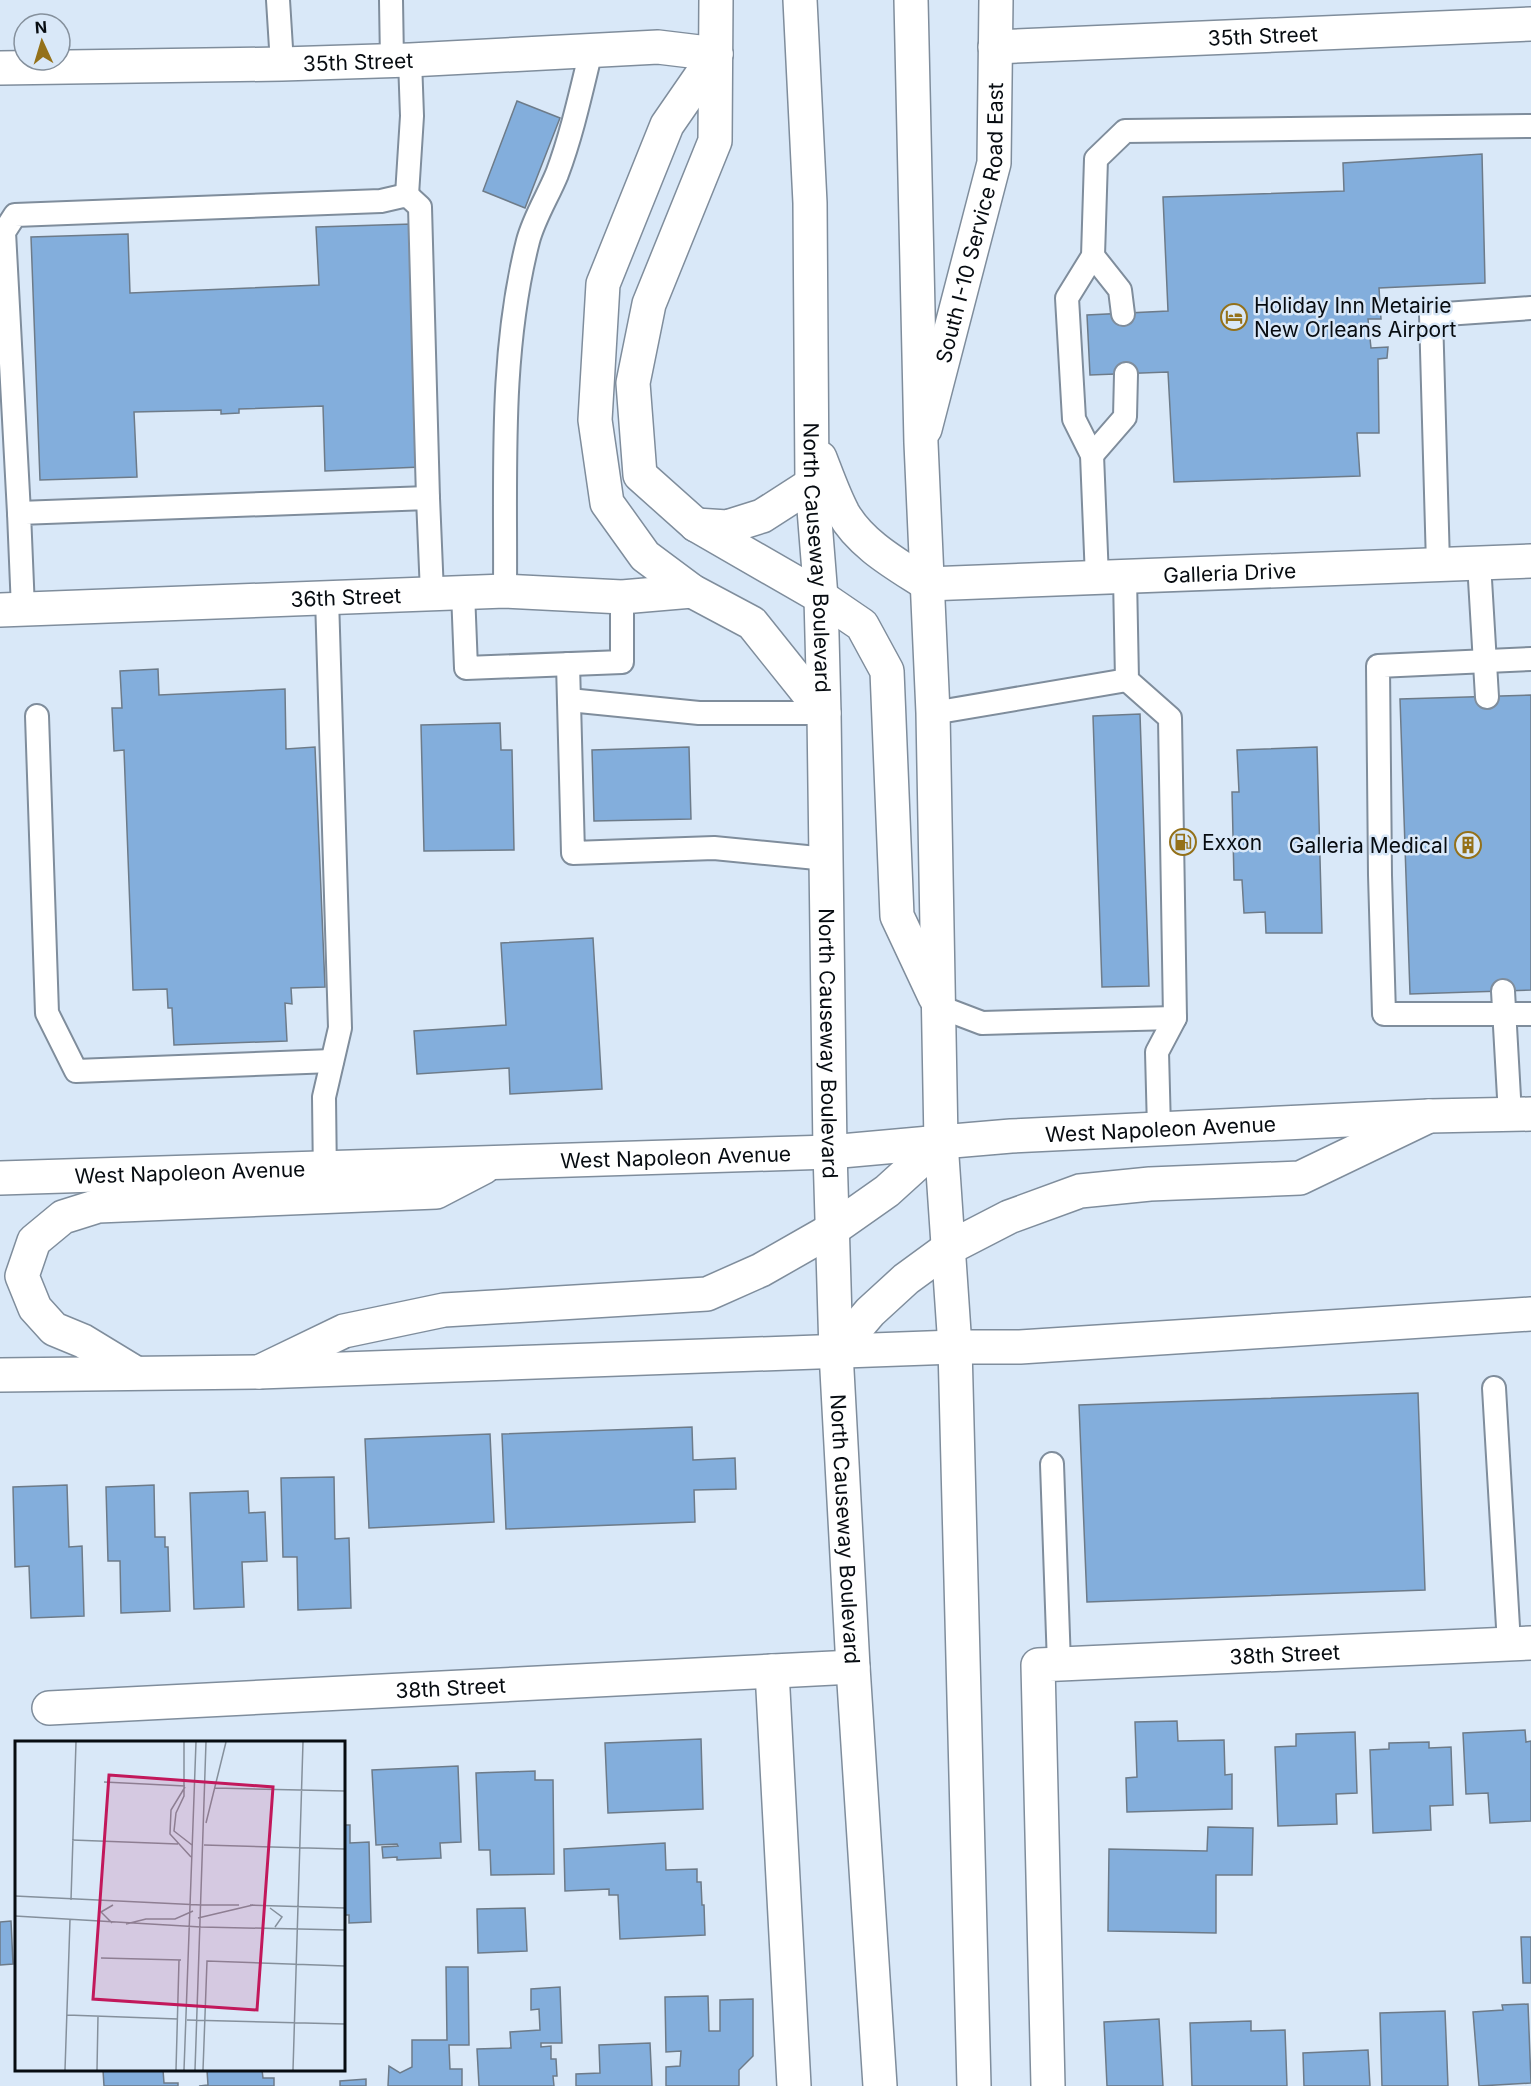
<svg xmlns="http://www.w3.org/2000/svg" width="1531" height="2086" font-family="Inter,sans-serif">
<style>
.building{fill:#83aedc;stroke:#6d7b89;stroke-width:1.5}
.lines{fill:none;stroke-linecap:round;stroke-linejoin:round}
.service-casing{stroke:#7f8d9c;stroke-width:26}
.minor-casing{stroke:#7f8d9c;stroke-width:36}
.tertiary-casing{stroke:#7f8d9c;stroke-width:36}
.secondary-casing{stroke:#7f8d9c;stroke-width:36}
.trunk-casing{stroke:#7f8d9c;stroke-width:36}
.service{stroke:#fff;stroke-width:22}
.minor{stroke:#fff;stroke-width:33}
.tertiary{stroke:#fff;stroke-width:33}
.secondary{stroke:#fff;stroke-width:33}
.trunk{stroke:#fff;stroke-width:33}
.labels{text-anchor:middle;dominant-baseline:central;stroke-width:5;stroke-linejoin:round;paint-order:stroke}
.street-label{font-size:21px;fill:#070c11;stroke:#d9e8f8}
.poi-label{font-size:21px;fill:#070c11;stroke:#d9e8f8;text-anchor:start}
.inset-road{fill:none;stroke:#85909c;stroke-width:1.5}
.view{fill:#c2185b;fill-opacity:0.15;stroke:#c2185b;stroke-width:3}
.inset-edge{fill:none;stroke:#070c11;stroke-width:3}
</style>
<rect width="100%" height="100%" fill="#d9e8f8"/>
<g class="building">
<path d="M 517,101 L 560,118 L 525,208 L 483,191 Z"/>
<path d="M 1482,154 L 1485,283 L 1379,288 L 1381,319 L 1368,319 L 1371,348 L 1388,347 L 1387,358 L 1378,359 L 1379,433 L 1357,433 L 1360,476 L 1174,482 L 1168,372 L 1090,375 L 1087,315 L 1168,311 L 1163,197 L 1344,191 L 1343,163 Z"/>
<path d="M 412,224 L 421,467 L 325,471 L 323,406 L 239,409 L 239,413 L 221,414 L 221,410 L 134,412 L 137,477 L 40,480 L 31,237 L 128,234 L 130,293 L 319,285 L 316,227 Z"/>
<path d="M 158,669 L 159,695 L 285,689 L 286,749 L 315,747 L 325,987 L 291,988 L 292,1004 L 285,1003 L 287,1041 L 174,1045 L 172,1008 L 168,1008 L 167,989 L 133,990 L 124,750 L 114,751 L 112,708 L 122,708 L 120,671 Z"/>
<path d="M 1531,695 L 1531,990 L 1410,994 L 1400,699 Z"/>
<path d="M 1140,714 L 1149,986 L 1102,987 L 1093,716 Z"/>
<path d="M 500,723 L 501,750 L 512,750 L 514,850 L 424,851 L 421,725 Z"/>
<path d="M 689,747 L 691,819 L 594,821 L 592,750 Z"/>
<path d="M 1317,747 L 1322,933 L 1266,933 L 1265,912 L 1244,913 L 1242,880 L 1234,880 L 1232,792 L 1239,792 L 1237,750 Z"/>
<path d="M 593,938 L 602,1089 L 510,1094 L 509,1068 L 417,1074 L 414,1031 L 506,1025 L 501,943 Z"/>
<path d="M 1418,1393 L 1425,1590 L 1087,1602 L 1079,1405 Z"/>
<path d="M 692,1427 L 693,1460 L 735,1458 L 736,1489 L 694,1490 L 695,1522 L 506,1529 L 502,1434 Z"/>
<path d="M 490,1434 L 494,1522 L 369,1528 L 365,1439 Z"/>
<path d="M 334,1477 L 335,1539 L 349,1538 L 351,1608 L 298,1610 L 297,1557 L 283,1557 L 281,1478 Z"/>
<path d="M 67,1485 L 69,1547 L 82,1546 L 84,1616 L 31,1618 L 29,1566 L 15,1567 L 13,1487 Z"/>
<path d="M 154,1485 L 155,1537 L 165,1537 L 165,1547 L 168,1547 L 170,1611 L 121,1613 L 120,1561 L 108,1561 L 106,1487 Z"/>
<path d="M 248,1491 L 249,1513 L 265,1512 L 267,1561 L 242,1562 L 244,1607 L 194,1609 L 190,1493 Z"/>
<path d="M 1177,1721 L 1178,1741 L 1224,1740 L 1225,1775 L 1232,1774 L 1232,1809 L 1127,1812 L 1126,1778 L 1137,1777 L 1135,1722 Z"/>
<path d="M 1525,1730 L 1526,1742 L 1531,1741 L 1531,1821 L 1490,1823 L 1488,1793 L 1466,1794 L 1463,1733 Z"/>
<path d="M 1355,1732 L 1357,1793 L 1336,1794 L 1337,1824 L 1278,1826 L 1275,1747 L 1296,1746 L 1296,1734 Z"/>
<path d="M 701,1739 L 703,1809 L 608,1813 L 605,1743 Z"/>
<path d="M 1429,1742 L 1429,1748 L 1451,1747 L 1453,1805 L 1430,1806 L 1431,1830 L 1373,1833 L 1370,1750 L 1389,1749 L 1389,1743 Z"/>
<path d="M 458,1766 L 461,1842 L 440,1843 L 441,1858 L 397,1860 L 397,1857 L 383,1858 L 382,1847 L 398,1846 L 397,1844 L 376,1845 L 372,1770 Z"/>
<path d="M 535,1771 L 535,1780 L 553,1780 L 554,1874 L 491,1875 L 490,1850 L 479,1850 L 476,1773 Z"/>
<path d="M 344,1825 L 350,1825 L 350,1843 L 369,1842 L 371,1922 L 349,1923 L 349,1915 L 344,1915 Z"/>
<path d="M 1208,1827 L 1253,1828 L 1252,1875 L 1216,1875 L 1216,1933 L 1108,1931 L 1109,1849 L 1207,1851 Z"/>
<path d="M 665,1843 L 666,1870 L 697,1869 L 697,1882 L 701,1882 L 702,1905 L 704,1905 L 705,1935 L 620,1939 L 618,1895 L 609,1895 L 609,1889 L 565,1891 L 564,1849 Z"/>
<path d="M 525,1908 L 527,1951 L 478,1953 L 477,1909 Z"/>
<path d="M 11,1921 L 13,1964 L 0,1965 L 0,1922 Z"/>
<path d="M 1521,1937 L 1531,1937 L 1531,1983 L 1523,1983 Z"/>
<path d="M 446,1967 L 468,1967 L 469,2045 L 449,2045 L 450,2069 L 462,2069 L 462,2086 L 388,2086 L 389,2066 L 400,2073 L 412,2067 L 412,2040 L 447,2040 Z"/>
<path d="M 560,1987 L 562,2043 L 541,2043 L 541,2047 L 551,2046 L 551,2059 L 556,2059 L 557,2076 L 553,2076 L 554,2086 L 479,2086 L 477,2049 L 511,2048 L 510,2032 L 540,2030 L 539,2009 L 531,2010 L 531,1989 Z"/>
<path d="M 708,1996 L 709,2031 L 720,2031 L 720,2000 L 753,1999 L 753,2056 L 739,2070 L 739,2086 L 666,2086 L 666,2067 L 680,2066 L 681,2051 L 666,2052 L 665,1997 Z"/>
<path d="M 1528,2004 L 1531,2083 L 1479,2086 L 1473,2012 L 1503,2010 L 1502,2005 Z"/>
<path d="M 1445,2011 L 1448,2086 L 1382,2086 L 1380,2013 Z"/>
<path d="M 1159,2019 L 1163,2086 L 1107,2086 L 1104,2022 Z"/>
<path d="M 1251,2021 L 1251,2031 L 1285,2030 L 1287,2086 L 1192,2086 L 1190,2023 Z"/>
<path d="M 650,2043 L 652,2086 L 576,2086 L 576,2074 L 600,2073 L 599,2045 Z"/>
<path d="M 1368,2050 L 1370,2086 L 1304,2086 L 1303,2053 Z"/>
<path d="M 103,2070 L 163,2070 L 164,2083 L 178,2083 L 178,2086 L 104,2086 Z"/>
<path d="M 207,2070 L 262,2070 L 263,2078 L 274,2078 L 274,2086 L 199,2086 L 208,2085 Z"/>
<path d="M 366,2079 L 366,2086 L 340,2086 L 340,2081 Z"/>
</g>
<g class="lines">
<defs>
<g id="service">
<path d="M 278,0 L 282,64"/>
<path d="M 391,0 L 392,61"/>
<path d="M 407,195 L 412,116 L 410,60"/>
<path d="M 1093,256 L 1120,290 L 1123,314"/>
<path d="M 1092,455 L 1125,417 L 1126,374"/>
<path d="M 19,513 L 4,232 L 15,215 L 381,201 L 407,195 L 420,207 L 428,498"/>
<path d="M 1479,563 L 1487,697"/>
<path d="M 1438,564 L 1431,315 L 1531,308"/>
<path d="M 1125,577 L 1127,680 L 1170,718 L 1175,1018 L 1157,1052 L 1159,1129"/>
<path d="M 1097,578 L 1092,455 L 1074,419 L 1067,298 L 1093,256 L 1096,159 L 1125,131 L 1531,126"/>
<path d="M 505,591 C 506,474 499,355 528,241 C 534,218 548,196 557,174 C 572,134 581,92 591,51"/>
<path d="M 463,592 L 466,668 L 622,662 L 622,597"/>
<path d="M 23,609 L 19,513 L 428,498 L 432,593"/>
<path d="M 1531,659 L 1378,666 L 1380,875 L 1384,1014 L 1531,1014"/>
<path d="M 568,664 L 573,853 L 714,848 L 827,859"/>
<path d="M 569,700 L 699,713 L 824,713"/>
<path d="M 933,713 L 1127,680"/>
<path d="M 37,716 L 47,1013 L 76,1071 L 332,1061"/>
<path d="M 1503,991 L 1510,1115"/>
<path d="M 940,1007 L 982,1023 L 1175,1018"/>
<path d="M 325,1180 L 324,1097 L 340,1028 L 327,598"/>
<path d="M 1494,1388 L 1509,1644"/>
<path d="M 1052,1464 L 1059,1664"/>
</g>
<g id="minor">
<path id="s1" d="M 995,47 L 1531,24"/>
<path id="s2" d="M 0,68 L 282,64 L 410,60 L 658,47 L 716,54"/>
<path id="s3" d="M 927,584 L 1531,561"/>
<path id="s4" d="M 0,610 L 505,591 L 622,597 L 692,591"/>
<path d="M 772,1671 L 794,2086"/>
<path id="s5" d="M 49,1708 L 853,1667"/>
<path id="s6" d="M 1048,2086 L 1038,1665 L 1531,1643"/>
</g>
<g id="tertiary">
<path d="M 716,0 L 715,141 L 649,304 L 633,383 L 640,475 L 696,525 L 821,597"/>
<path d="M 716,54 L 667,125 L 603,284 L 595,420 L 607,503 L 645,556 L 692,591 L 752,623 L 824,713"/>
<path id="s7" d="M 925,429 L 994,163 L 996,0"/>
<path id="s8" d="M 941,1142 L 1011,1136 L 1429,1116 L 1531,1114"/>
<path d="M 955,1347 L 1020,1347 L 1531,1314"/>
</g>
<g id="secondary">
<path id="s9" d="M 0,1178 L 830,1152 L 941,1142"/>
<path d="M 134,1372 L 83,1341 L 54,1329 L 35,1308 L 22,1276 L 34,1241 L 63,1217 L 98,1206 L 436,1192 L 484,1167"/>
<path d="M 0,1375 L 259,1372 L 955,1347"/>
</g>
<g id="trunk">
<path id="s10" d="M 800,0 L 810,203 L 812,484 L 821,597 L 824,713 L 830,1152 L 836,1352 L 853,1667 L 880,2086"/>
<path d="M 911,0 L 921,443 L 933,713 L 941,1142 L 955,1347 L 974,2086"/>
<path d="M 820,458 C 827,476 834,496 843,513 C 861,545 898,565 927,584"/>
<path d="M 696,525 L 727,527 L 762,516 L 812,484"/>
<path d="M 821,597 L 862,625 L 887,671 L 897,916 L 935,997"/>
<path d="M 836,1352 L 870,1312 L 906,1279 L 947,1249 L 1009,1217 L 1080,1191 L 1150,1184 L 1300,1178 L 1429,1116"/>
<path d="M 259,1372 L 344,1331 L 444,1310 L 707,1294 L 761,1270 L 833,1229 L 887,1191 L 941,1142"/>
</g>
</defs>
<use href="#service" class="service-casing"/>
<use href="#minor" class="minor-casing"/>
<use href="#tertiary" class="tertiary-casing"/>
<use href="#secondary" class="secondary-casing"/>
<use href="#trunk" class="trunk-casing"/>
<use href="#service" class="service"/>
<use href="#minor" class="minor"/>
<use href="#tertiary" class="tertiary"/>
<use href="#secondary" class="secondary"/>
<use href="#trunk" class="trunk"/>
</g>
<defs>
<symbol id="hotel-ring" viewBox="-11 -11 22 22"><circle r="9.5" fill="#d9e8f8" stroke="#947119" stroke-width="1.5"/><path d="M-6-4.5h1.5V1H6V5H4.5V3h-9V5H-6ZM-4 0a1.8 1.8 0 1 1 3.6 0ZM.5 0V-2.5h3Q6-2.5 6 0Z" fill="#947119"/></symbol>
<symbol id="fuel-ring" viewBox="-11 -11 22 22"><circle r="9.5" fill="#d9e8f8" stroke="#947119" stroke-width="1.5"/><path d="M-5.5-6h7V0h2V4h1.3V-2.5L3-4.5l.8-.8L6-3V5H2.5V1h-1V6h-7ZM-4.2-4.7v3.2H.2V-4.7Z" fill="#947119"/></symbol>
<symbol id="building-ring" viewBox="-11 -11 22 22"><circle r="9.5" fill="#d9e8f8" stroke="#947119" stroke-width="1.5"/><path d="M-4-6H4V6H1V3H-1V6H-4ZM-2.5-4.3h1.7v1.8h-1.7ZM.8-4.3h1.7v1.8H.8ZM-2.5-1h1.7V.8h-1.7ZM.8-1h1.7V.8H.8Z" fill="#947119"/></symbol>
</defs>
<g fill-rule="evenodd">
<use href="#hotel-ring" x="1219" y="302" width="30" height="30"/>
<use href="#fuel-ring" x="1168" y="827" width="30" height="30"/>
<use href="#building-ring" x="1453" y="830" width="30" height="30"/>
</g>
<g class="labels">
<g class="street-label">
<text stroke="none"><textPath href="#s1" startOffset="268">35th Street</textPath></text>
<text stroke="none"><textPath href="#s2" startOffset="358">35th Street</textPath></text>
<text stroke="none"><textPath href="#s7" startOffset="212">South I-10 Service Road East</textPath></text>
<text stroke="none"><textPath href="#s10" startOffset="558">North Causeway Boulevard</textPath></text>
<text stroke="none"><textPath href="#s3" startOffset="303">Galleria Drive</textPath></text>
<text stroke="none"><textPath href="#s4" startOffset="346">36th Street</textPath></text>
<text stroke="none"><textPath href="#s10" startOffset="1044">North Causeway Boulevard</textPath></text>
<text stroke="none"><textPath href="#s8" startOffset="220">West Napoleon Avenue</textPath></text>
<text stroke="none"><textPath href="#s9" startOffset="676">West Napoleon Avenue</textPath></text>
<text stroke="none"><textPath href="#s9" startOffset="190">West Napoleon Avenue</textPath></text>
<text stroke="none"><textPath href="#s10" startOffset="1530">North Causeway Boulevard</textPath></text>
<text stroke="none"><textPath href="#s6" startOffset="668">38th Street</textPath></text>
<text stroke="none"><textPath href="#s5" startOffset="402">38th Street</textPath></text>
</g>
<g class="poi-label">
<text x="1254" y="305">Holiday Inn Metairie<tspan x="1254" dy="24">New Orleans Airport</tspan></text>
<text x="1202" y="842">Exxon</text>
<text x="1448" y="845" text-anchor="end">Galleria Medical</text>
</g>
</g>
<g transform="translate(15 1741)">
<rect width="330" height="330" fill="#d9e8f8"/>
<path class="inset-road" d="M 169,1 L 169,55 L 161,72 L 159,90 L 177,104M 89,41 L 170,45M 170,46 L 156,69 L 155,93 L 176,116M 200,47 L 330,50M 191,82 L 211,1M 57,99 L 163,103M 189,104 L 330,108M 0,155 L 186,164M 56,159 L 61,1M 186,164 L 224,164M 235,164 L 330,167M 255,167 L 267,176 L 260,186M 0,175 L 186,186M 183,177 L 238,164M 97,182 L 86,171 L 98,164M 111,183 L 131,178 L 160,178 L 178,170M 186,186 L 330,189M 86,217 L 166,219M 52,274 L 163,278M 172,279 L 330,283M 50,329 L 55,179M 82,329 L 83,275M 161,329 L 164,219M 169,329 L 181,1M 180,329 L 191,1M 188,329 L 192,220 L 330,225M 278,329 L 288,1"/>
<path class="view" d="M 94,34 L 258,46 L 242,269 L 78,258 Z"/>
<rect width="330" height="330" class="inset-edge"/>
</g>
<g transform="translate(42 42) rotate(356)"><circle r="28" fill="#d9e8f8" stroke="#85909c" stroke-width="1.5"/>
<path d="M0-4.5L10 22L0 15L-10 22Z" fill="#947119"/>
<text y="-9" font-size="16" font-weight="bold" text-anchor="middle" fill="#070c11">N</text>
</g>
</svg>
